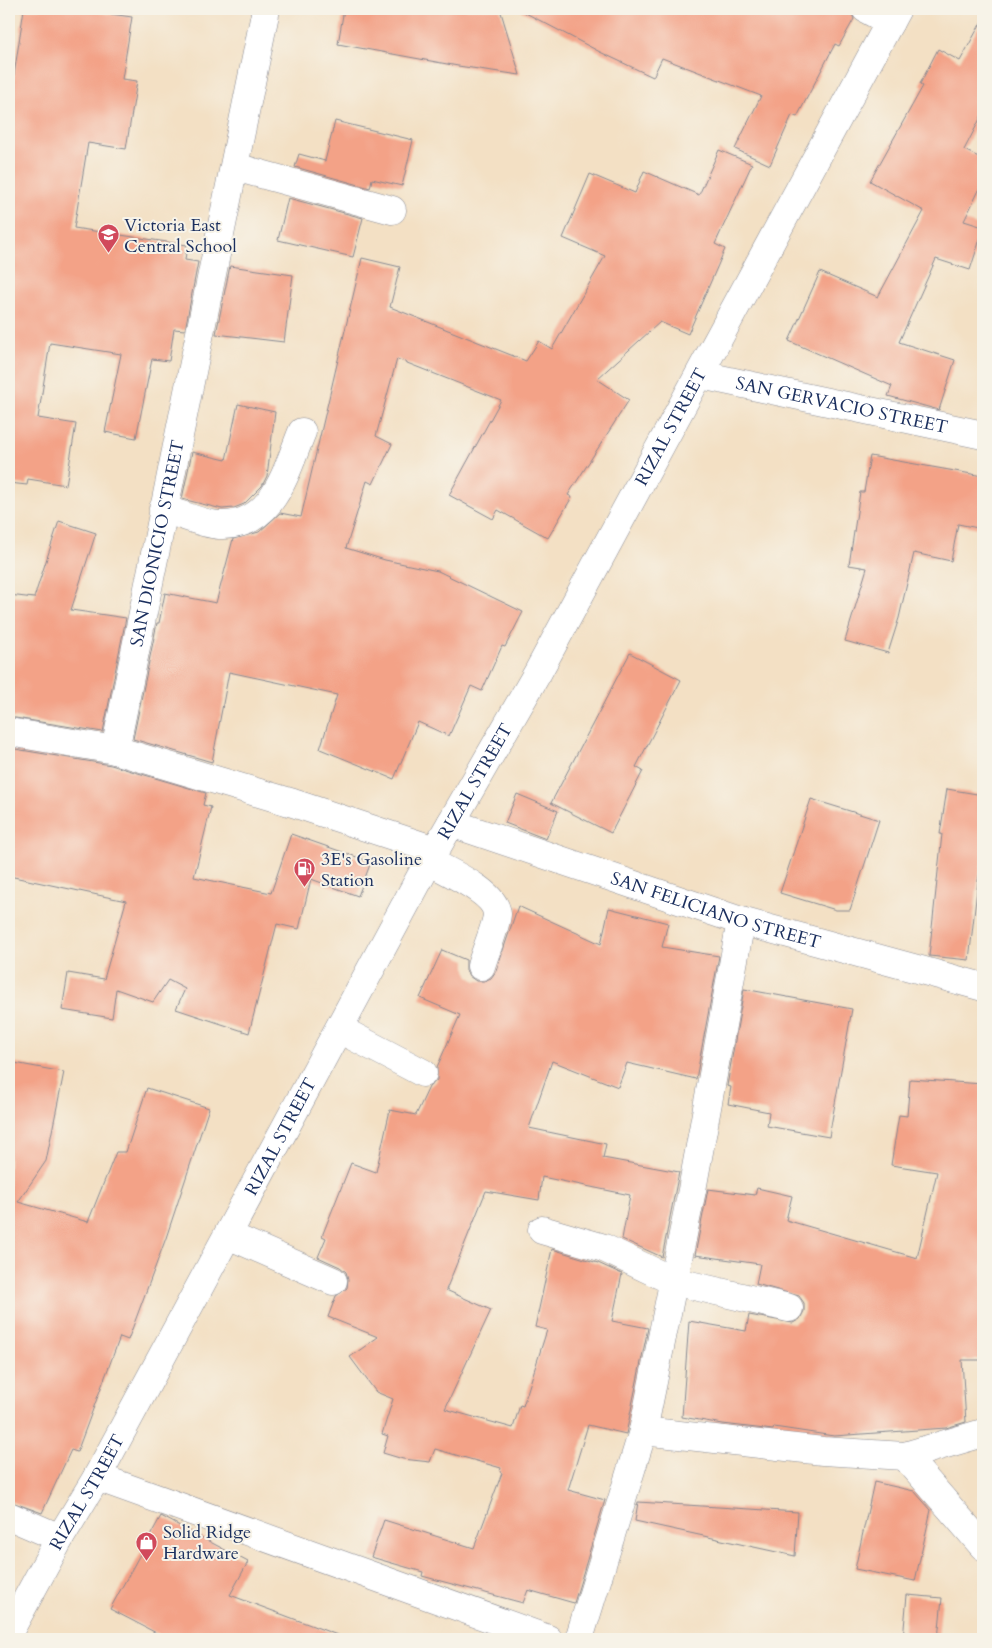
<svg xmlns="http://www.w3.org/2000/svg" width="992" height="1648" font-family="Cardo,serif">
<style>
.building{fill:#f3a287}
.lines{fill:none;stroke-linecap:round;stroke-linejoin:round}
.minor-casing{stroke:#878891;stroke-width:29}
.major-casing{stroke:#878891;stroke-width:29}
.minor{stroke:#fff;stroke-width:28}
.major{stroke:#fff;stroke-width:28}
.labels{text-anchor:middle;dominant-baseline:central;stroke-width:4;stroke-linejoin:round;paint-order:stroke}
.poi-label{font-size:18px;fill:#1b2f5e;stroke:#f7f3e8;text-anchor:start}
.street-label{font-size:18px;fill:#1b2f5e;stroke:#f7f3e8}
</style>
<rect width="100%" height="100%" fill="#f7f3e8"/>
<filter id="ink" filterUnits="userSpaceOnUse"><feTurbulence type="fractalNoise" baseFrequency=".02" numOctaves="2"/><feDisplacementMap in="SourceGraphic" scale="10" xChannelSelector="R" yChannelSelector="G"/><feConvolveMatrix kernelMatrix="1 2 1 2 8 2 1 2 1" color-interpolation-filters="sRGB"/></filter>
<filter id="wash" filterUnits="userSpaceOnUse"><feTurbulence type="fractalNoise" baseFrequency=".0096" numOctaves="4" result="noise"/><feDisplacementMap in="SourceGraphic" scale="20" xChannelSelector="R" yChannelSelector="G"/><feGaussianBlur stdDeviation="1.12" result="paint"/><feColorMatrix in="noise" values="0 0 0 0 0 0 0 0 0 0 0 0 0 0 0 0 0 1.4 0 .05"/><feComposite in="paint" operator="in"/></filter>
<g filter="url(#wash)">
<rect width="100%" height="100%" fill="#f3e0c4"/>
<g id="blocks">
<g class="building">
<path d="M 24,9 L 74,9 L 132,17 L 122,79 L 137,81 L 126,149 L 88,143 L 74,228 L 187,245 L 185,260 L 198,262 L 185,330 L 174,329 L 169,361 L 152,359 L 136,438 L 105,432 L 121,354 L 50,343 L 38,418 L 76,424 L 66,485 L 28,479 L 27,485 L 9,483 L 9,108 Z"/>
<path d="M 344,9 L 500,9 L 520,75 L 458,66 L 338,44 Z"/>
<path d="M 518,9 L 850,9 L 854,19 L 839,46 L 835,44 L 797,117 L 792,115 L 770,165 L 735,149 L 761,96 L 662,58 L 653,77 L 600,52 Z"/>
<path d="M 983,19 L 983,113 L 964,150 L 983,159 L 983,182 L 964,221 L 983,227 L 983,230 L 970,270 L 936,259 L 899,342 L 955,360 L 939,410 L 888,396 L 892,386 L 789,341 L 820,272 L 878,297 L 924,211 L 870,181 L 923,86 L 920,84 L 938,49 L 960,61 Z"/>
<path d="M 335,121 L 413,140 L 402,186 L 372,179 L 370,188 L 295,167 L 299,154 L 325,161 Z"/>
<path d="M 719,150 L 752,164 L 715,244 L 725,249 L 688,334 L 660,322 L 597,379 L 629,400 L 568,495 L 572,497 L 548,538 L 498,510 L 493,519 L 449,495 L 501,400 L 397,359 L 376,436 L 392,444 L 373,484 L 367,481 L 346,548 L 385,560 L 438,571 L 523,612 L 505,647 L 502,646 L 482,691 L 471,686 L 449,736 L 418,722 L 394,779 L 320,749 L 337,695 L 229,672 L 212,762 L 133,739 L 157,623 L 159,623 L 165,593 L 216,603 L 233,539 L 259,532 L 280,513 L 301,517 L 362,258 L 400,267 L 390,307 L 526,361 L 539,341 L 552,349 L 605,256 L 563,238 L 590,174 L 635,193 L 644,171 L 699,195 Z"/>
<path d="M 288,198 L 363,218 L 353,257 L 278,240 Z"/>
<path d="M 230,266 L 293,275 L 284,342 L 216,334 Z"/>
<path d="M 238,404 L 275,412 L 267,476 L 262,486 L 244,504 L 234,508 L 222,509 L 182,499 L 192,452 L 226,460 Z"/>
<path d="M 870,456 L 983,476 L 983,529 L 958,524 L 951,561 L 914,553 L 899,618 L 888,653 L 845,641 L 867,568 L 849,565 L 860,492 L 864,492 Z"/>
<path d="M 59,521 L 96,533 L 71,610 L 126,618 L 103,732 L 9,717 L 9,595 L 34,598 Z"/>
<path d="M 630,653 L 681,680 L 636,767 L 643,771 L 611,833 L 551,803 Z"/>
<path d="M 9,748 L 111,765 L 206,793 L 203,805 L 211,807 L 194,877 L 271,893 L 291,834 L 371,862 L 358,896 L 311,879 L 299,929 L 277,924 L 249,1033 L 176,1009 L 185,989 L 168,980 L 153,1002 L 116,989 L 112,1018 L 62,1010 L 68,973 L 104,979 L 126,901 L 9,876 Z"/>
<path d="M 947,789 L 983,795 L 983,855 L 978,881 L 969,960 L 929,956 L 942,834 L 940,834 Z"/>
<path d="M 517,794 L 558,811 L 546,839 L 505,823 Z"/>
<path d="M 811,799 L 879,820 L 850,910 L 836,910 L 780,893 Z"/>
<path d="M 518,906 L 601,944 L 609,908 L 668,923 L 662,947 L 719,956 L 696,1079 L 627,1063 L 618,1087 L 552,1061 L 529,1128 L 606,1144 L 603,1158 L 679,1172 L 662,1257 L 622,1239 L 630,1195 L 542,1177 L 539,1200 L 486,1191 L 446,1290 L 491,1310 L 445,1409 L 513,1428 L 520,1405 L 523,1406 L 547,1330 L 535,1327 L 552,1249 L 598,1263 L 622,1274 L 612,1321 L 648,1328 L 626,1434 L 588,1425 L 568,1490 L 605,1500 L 574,1603 L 528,1590 L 523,1603 L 422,1576 L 423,1572 L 371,1557 L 384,1520 L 474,1548 L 502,1473 L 500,1472 L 501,1468 L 435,1449 L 430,1462 L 403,1459 L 383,1453 L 388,1436 L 382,1434 L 393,1399 L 376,1392 L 350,1357 L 378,1337 L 328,1317 L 336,1296 L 347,1288 L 348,1279 L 346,1272 L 340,1267 L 318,1257 L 326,1238 L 322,1236 L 351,1163 L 376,1172 L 390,1110 L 416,1115 L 429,1087 L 437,1080 L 437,1067 L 460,1015 L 420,998 L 442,950 L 466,960 L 466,970 L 469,976 L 476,981 L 484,981 L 491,978 L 496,971 Z"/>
<path d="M 744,989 L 852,1009 L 829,1137 L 767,1126 L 769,1112 L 728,1104 L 731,1087 L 727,1086 Z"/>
<path d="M 9,1062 L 64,1072 L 46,1161 L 18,1202 L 88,1222 L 116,1152 L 126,1152 L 147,1088 L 209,1108 L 166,1238 L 128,1340 L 120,1337 L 77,1452 L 71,1450 L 42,1513 L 9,1501 Z"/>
<path d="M 910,1079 L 983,1084 L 983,1360 L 962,1360 L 966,1422 L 946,1428 L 834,1436 L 774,1427 L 773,1430 L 723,1424 L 682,1417 L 689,1321 L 746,1331 L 749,1315 L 793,1323 L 800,1319 L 804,1311 L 804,1303 L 799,1296 L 756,1284 L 760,1264 L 695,1255 L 708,1189 L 755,1195 L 757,1188 L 792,1196 L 786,1220 L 917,1258 L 937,1172 L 891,1165 L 899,1115 L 907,1116 Z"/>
<path d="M 874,1482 L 914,1491 L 931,1510 L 915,1581 L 855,1569 Z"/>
<path d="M 638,1502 L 798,1512 L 795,1556 L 635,1521 Z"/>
<path d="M 161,1516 L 248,1562 L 230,1595 L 340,1636 L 339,1639 L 168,1639 L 110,1609 Z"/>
<path d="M 907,1595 L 942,1598 L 938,1639 L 903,1639 Z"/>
</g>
</g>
</g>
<g filter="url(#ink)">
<use href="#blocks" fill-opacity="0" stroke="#878891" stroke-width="1"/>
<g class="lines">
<defs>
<g id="minor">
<path d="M 866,9 L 890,22"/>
<path d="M 235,167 L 392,210"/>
<path id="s1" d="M 701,375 L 983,435"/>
<path d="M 163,509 C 181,514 202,524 219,525 C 273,528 286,471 302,432"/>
<path d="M 9,732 L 115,750 L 293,803 L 435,850"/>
<path id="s2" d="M 115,750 L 266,9"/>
<path id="s3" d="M 451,823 L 741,921 L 983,987"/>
<path d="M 429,861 C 446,871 496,892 497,914 C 497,924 484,955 481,966"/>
<path d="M 339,1029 L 423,1073"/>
<path d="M 542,1230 L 604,1248 L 673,1281 L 789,1308"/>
<path d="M 228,1235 L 333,1281"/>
<path d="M 643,1431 L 823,1451 L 905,1456 L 983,1433"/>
<path d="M 905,1456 L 983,1546"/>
<path d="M 97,1477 L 548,1639"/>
<path d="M 9,1516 L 60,1538"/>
<path d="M 579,1639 L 643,1431 L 692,1190 L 741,921"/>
</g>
<g id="major">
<path id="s4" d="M 9,1632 L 60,1538 L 97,1477 L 429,861 L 538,672 L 897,9"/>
</g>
</defs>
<use href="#minor" class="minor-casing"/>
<use href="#major" class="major-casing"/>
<use href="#minor" class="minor"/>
<use href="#major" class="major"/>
</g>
</g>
<defs>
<symbol id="school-pin" viewBox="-11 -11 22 30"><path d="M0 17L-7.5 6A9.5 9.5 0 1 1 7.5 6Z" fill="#d1495b" stroke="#f7f3e8"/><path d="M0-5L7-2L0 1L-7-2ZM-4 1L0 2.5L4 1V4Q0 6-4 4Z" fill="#fff"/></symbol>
<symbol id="fuel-pin" viewBox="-11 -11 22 30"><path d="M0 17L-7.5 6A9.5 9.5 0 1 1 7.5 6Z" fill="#d1495b" stroke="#f7f3e8"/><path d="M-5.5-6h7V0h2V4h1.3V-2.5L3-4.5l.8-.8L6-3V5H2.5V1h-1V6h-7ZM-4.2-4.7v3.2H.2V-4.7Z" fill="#fff"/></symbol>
<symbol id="shop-pin" viewBox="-11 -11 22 30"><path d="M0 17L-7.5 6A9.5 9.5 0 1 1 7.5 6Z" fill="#d1495b" stroke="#f7f3e8"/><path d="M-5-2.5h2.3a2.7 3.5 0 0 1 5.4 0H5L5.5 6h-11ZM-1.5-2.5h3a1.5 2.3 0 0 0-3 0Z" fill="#fff"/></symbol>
</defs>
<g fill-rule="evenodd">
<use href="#school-pin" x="96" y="222" width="25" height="34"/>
<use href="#fuel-pin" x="292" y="856" width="25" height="34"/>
<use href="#shop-pin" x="134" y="1530" width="25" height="34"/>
</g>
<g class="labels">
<g class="poi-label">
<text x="124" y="225">Victoria East<tspan x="124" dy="21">Central School</tspan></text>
<text x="321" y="859">3E's Gasoline<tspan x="321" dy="21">Station</tspan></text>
<text x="163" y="1532">Solid Ridge<tspan x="163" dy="21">Hardware</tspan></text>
</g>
<g class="street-label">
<text stroke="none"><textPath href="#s1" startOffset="144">SAN GERVACIO STREET</textPath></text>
<text stroke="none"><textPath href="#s4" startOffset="1375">RIZAL STREET</textPath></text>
<text stroke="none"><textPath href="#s2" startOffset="211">SAN DIONICIO STREET</textPath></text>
<text stroke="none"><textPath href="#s4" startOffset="970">RIZAL STREET</textPath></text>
<text stroke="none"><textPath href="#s3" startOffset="279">SAN FELICIANO STREET</textPath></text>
<text stroke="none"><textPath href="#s4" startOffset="565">RIZAL STREET</textPath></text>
<text stroke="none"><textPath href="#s4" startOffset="160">RIZAL STREET</textPath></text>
</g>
</g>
<rect width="992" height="1648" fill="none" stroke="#f7f3e8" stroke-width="30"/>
</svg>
